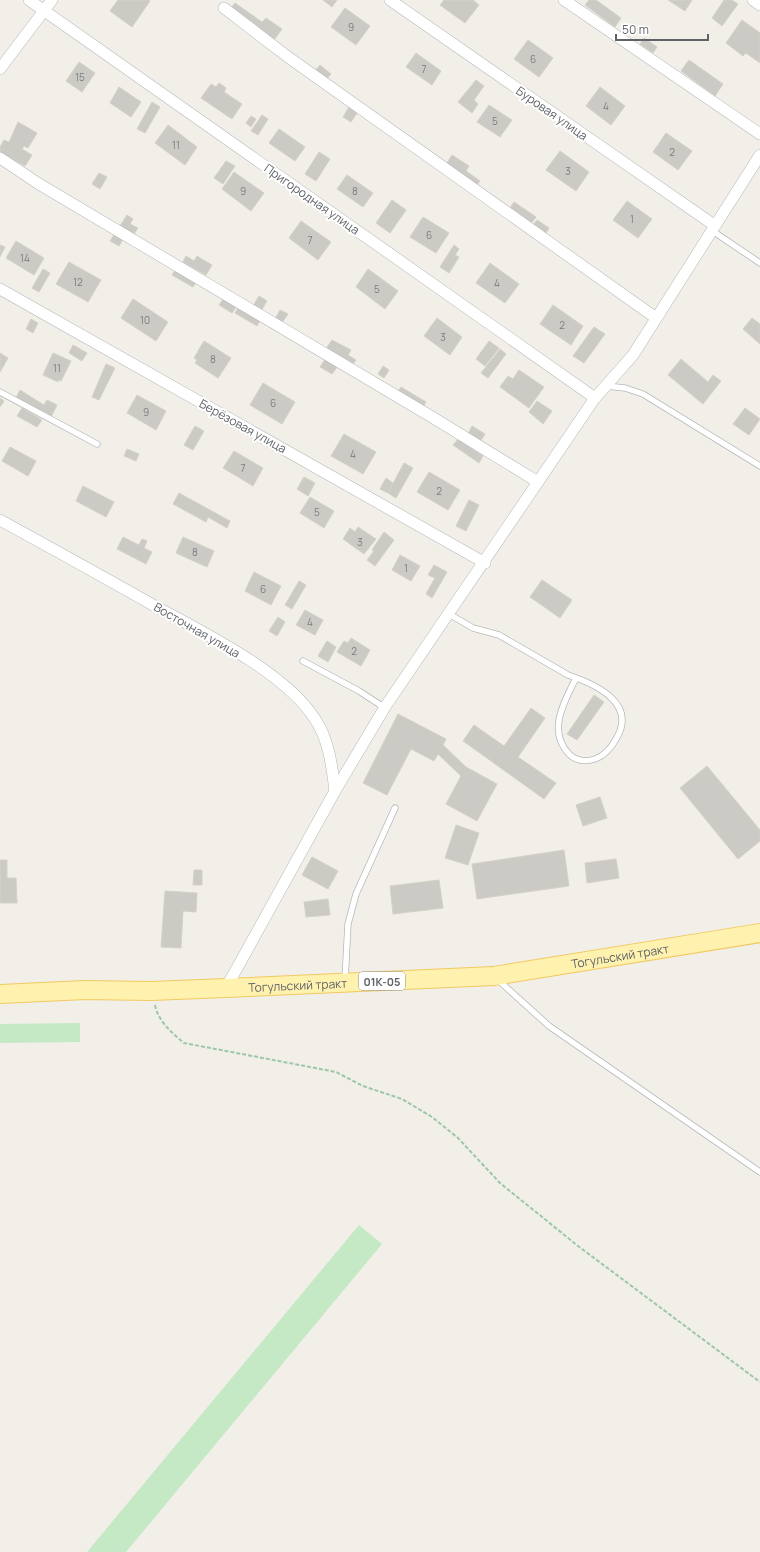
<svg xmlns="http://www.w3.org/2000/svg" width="760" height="1552" font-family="Manrope,sans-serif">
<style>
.green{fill:#c5e8c5}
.building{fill:#cccac5;stroke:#d6d1c6}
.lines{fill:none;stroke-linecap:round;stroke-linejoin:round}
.service-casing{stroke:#b5b8bc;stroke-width:7}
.minor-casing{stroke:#b5b8bc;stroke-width:12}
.primary-casing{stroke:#f2c960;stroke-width:20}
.path{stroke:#9cc7a9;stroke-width:2;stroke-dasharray:4 2;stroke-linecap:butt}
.service{stroke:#fff;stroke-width:5.5}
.minor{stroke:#fff;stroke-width:11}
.primary{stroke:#fff2af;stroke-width:18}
.labels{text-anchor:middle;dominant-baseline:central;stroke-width:4;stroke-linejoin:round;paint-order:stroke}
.number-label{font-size:10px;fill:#7a7d7f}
.shield{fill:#fff;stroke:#8f9295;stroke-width:1}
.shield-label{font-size:11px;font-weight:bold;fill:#5f6368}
.street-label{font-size:12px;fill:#5f6368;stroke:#fff}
</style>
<rect width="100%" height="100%" fill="#f1efe8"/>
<g class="green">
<path d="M 80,1023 L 80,1042 L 0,1043 L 0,1024 Z"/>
<path d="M 359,1225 L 382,1244 L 126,1552 L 87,1552 Z"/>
</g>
<g class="building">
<path d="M 118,0 L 148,0 L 150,1 L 132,27 L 110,11 Z"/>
<path d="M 323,0 L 337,0 L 332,7 Z"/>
<path d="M 444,0 L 473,0 L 479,5 L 465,23 L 440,5 Z"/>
<path d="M 589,0 L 596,0 L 621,18 L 615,27 L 585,5 Z"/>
<path d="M 668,0 L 692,0 L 685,11 Z"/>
<path d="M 724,0 L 732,0 L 738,4 L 722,26 L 712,18 Z"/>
<path d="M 235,3 L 262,22 L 266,18 L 282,29 L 274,40 L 230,9 Z"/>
<path d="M 345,8 L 370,26 L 356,45 L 331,27 Z"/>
<path d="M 742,20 L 760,33 L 760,63 L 746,53 L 743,56 L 726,43 Z"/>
<path d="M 644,38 L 657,47 L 653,53 L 640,44 Z"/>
<path d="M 528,40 L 553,58 L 539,77 L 514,59 Z"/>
<path d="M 416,53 L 441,71 L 432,85 L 406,67 Z"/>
<path d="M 689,60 L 723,84 L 715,96 L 681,71 Z"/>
<path d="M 79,62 L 95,73 L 82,92 L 66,81 Z"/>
<path d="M 320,65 L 331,74 L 326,80 L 315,71 Z"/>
<path d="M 476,80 L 484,86 L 474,100 L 478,104 L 472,113 L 458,102 Z"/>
<path d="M 219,83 L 226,88 L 224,92 L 242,104 L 232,119 L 201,98 L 211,84 L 216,87 Z"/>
<path d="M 119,87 L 141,102 L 131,117 L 110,103 Z"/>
<path d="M 600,87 L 625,106 L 611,125 L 586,106 Z"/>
<path d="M 152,102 L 160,107 L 145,133 L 137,129 Z"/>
<path d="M 489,105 L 512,120 L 500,137 L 477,122 Z"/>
<path d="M 349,107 L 357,113 L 351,122 L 343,117 Z"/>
<path d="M 262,115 L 268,119 L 258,135 L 251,131 Z"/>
<path d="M 251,116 L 256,119 L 251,127 L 246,123 Z"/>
<path d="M 18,122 L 37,133 L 28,148 L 24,146 L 22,149 L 32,155 L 25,166 L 0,152 L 0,147 L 4,140 L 9,142 Z"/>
<path d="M 168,125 L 197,147 L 185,165 L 155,143 Z"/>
<path d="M 279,129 L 305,147 L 295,161 L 269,143 Z"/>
<path d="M 666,133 L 692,151 L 678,170 L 653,152 Z"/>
<path d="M 560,151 L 589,172 L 576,191 L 546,170 Z"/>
<path d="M 319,152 L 330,159 L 316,181 L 305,174 Z"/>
<path d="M 452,155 L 469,166 L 466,171 L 480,181 L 475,187 L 445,166 Z"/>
<path d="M 226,161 L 235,166 L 223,184 L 214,178 Z"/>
<path d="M 234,172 L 264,193 L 251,211 L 222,189 Z"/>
<path d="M 99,173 L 107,177 L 100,189 L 92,184 Z"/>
<path d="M 347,175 L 373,193 L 363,207 L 337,189 Z"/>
<path d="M 392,200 L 406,210 L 390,233 L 376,223 Z"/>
<path d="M 627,201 L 652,219 L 638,238 L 613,220 Z"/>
<path d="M 514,202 L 536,217 L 530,225 L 508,211 Z"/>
<path d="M 127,215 L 133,219 L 130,224 L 138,228 L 134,234 L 120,226 Z"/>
<path d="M 423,217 L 449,233 L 436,253 L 410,237 Z"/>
<path d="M 537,220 L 549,228 L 545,235 L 532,226 Z"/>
<path d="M 301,221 L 331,242 L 318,260 L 289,238 Z"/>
<path d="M 115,233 L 123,239 L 119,246 L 110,241 Z"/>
<path d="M 16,241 L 44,258 L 34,275 L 6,258 Z"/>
<path d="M 0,245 L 5,247 L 0,257 Z"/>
<path d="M 454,245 L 459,249 L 455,255 L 459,257 L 449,273 L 440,267 Z"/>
<path d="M 186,256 L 194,261 L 197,256 L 212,265 L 206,275 L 183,262 Z"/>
<path d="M 69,262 L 101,280 L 88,302 L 56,284 Z"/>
<path d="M 490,263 L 519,284 L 505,303 L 476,283 Z"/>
<path d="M 43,269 L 50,273 L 39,292 L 32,288 Z"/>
<path d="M 176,269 L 197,280 L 193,287 L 172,275 Z"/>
<path d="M 368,269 L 398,291 L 385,309 L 356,287 Z"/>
<path d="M 259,296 L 267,301 L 261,311 L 253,306 Z"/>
<path d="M 224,298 L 237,306 L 232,313 L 219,305 Z"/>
<path d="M 133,299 L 168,322 L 156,341 L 121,318 Z"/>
<path d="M 240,305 L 261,318 L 257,326 L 235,313 Z"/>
<path d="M 553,305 L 583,326 L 571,345 L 540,324 Z"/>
<path d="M 280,310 L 288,314 L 282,323 L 275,319 Z"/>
<path d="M 437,318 L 462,337 L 450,355 L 424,336 Z"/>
<path d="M 752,318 L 760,324 L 760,344 L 743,329 Z"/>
<path d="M 31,319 L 38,323 L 33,333 L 26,329 Z"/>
<path d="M 594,327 L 605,334 L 584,363 L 573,356 Z"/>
<path d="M 332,340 L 351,350 L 348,355 L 356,360 L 351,367 L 325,350 Z"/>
<path d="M 204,341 L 231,358 L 218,378 L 195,363 L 197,360 L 194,358 Z"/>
<path d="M 489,341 L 499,348 L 485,366 L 476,359 Z"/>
<path d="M 73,345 L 87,353 L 82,361 L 69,353 Z"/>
<path d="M 500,349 L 506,354 L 488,378 L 481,373 Z"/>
<path d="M 0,353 L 8,358 L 0,372 Z"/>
<path d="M 53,353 L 71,361 L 61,381 L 58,380 L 58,382 L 43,375 Z"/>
<path d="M 326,358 L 338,366 L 332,374 L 320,367 Z"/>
<path d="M 681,359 L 708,382 L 713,375 L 721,381 L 703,404 L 668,375 Z"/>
<path d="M 106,364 L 115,368 L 99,400 L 92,397 Z"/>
<path d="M 383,366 L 389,370 L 384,378 L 378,374 Z"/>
<path d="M 519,370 L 544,387 L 529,408 L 500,387 L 508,376 L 513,379 Z"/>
<path d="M 263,383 L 295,402 L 282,424 L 250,405 Z"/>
<path d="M 401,387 L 426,402 L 423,407 L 398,391 Z"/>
<path d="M 20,390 L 44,405 L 47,400 L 57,405 L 51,417 L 16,398 Z"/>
<path d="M 137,395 L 166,411 L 156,430 L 127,413 Z"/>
<path d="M 0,398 L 4,401 L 0,407 Z"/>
<path d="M 537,401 L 552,411 L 543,424 L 529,412 Z"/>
<path d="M 22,408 L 42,420 L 37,427 L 17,416 Z"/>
<path d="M 745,408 L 760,419 L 749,435 L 733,424 Z"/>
<path d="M 195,426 L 204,431 L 193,450 L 184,445 Z"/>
<path d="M 472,426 L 485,434 L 480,442 L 468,434 Z"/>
<path d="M 344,434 L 376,452 L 363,474 L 331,456 Z"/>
<path d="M 458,439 L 483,456 L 479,463 L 453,445 Z"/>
<path d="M 10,447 L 36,461 L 28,476 L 2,461 Z"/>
<path d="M 127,449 L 139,454 L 136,461 L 124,456 Z"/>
<path d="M 234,451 L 263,468 L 253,486 L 223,468 Z"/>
<path d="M 404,463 L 413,468 L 396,498 L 388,493 Z"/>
<path d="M 429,472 L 460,490 L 448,510 L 417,492 Z"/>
<path d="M 304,477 L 315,483 L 308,496 L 297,489 Z"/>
<path d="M 386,478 L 393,483 L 388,493 L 380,489 Z"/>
<path d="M 83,486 L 114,502 L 106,517 L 76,501 Z"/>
<path d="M 179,493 L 230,521 L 227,528 L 208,517 L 206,522 L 173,504 Z"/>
<path d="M 310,497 L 334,511 L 324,528 L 300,513 Z"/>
<path d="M 469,500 L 479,505 L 466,531 L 456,526 Z"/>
<path d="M 358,527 L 376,539 L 364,554 L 343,539 L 350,528 L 355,532 Z"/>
<path d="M 384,532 L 394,540 L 375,566 L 367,560 L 374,551 L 372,550 Z"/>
<path d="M 123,537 L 139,545 L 142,539 L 147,541 L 144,548 L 152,552 L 146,564 L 117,549 Z"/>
<path d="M 183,537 L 214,551 L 207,567 L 176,553 Z"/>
<path d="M 400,555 L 420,566 L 411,581 L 392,570 Z"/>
<path d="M 434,565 L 447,572 L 432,598 L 426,594 L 435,578 L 428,575 Z"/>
<path d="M 254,572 L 281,586 L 271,605 L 245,591 Z"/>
<path d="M 542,580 L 572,600 L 560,618 L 530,597 Z"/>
<path d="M 299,581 L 306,585 L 292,609 L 285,605 Z"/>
<path d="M 305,610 L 323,620 L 315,635 L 296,625 Z"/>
<path d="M 278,617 L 285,622 L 277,636 L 269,631 Z"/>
<path d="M 351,638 L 370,650 L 361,666 L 337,652 L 344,641 L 348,643 Z"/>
<path d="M 327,641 L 336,647 L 328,662 L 318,656 Z"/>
<path d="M 594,695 L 604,702 L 577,740 L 567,734 Z"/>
<path d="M 531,708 L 545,718 L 518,757 L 556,783 L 544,799 L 463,741 L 474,725 L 504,746 Z"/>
<path d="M 398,714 L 446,739 L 443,745 L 466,767 L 497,784 L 477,821 L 446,804 L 461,776 L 438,754 L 434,761 L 411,749 L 387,795 L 363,783 Z"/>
<path d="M 707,766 L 760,830 L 760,841 L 738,859 L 680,788 Z"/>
<path d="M 600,797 L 607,818 L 583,826 L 576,805 Z"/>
<path d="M 456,825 L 479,833 L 468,865 L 445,858 Z"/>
<path d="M 564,850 L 569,886 L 477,899 L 472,864 Z"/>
<path d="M 312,857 L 338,871 L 328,889 L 302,875 Z"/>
<path d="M 616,859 L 619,878 L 587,883 L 585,863 Z"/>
<path d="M 0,860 L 7,860 L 7,878 L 16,878 L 17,903 L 0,903 Z"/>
<path d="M 194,870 L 202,870 L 202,885 L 193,885 Z"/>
<path d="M 439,880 L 443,908 L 393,914 L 390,886 Z"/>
<path d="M 165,891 L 197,893 L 196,912 L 183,911 L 181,948 L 161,947 Z"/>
<path d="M 328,899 L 330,915 L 306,917 L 304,902 Z"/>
</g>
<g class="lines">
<defs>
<g id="service">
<path d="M 711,230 L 760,263"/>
<path d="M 606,386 L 625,388 L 643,394 L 760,466"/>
<path d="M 0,392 L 97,444"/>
<path d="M 449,614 L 473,628 L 499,635 L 568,675 C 595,684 638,703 616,739 C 612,747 604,756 595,759 C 586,762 576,761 569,754 C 547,731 564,702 576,678"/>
<path d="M 303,661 L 359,691 L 385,708"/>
<path d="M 497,979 L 549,1026 L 760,1172"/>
<path d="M 345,980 L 348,924 L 356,894 L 395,808"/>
</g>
<g id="minor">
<path d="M 29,0 L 595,398"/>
<path d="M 390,0 L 714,225"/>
<path d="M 564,0 L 760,134"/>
<path d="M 753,0 L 760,5"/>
<path d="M 224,8 L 288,57 L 656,318"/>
<path d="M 0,69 L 52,0"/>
<path d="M 0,158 L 39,184 L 432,417 L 538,482"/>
<path d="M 0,289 L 485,563"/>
<path d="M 0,520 C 51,548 102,576 153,605 C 202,632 285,672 315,719 C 329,740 332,766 335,791"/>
<path d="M 226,988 L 335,791 L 385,707 L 595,398 L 633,355 L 760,155"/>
</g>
<g id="primary">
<path id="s1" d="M 0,994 L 85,990 L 151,991 L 226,988 L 494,976 L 760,933"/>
</g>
</defs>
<use href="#service" class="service-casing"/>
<use href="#minor" class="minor-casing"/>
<use href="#primary" class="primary-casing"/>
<path class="path" d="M 155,1005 C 158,1021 172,1033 184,1043 L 336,1072 L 363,1086 L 402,1099 L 432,1117 L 458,1138 L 500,1183 L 578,1246 L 760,1382"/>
<use href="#service" class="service"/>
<use href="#minor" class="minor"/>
<use href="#primary" class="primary"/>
</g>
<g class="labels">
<g class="number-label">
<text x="351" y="27">9</text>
<text x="533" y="59">6</text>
<text x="424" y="69">7</text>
<text x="80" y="77">15</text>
<text x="606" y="106">4</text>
<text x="495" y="121">5</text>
<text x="176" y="145">11</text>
<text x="672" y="152">2</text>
<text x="568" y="171">3</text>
<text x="243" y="191">9</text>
<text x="355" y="191">8</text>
<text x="632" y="219">1</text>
<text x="429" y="235">6</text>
<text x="310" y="240">7</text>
<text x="25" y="258">14</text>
<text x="78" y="282">12</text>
<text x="497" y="283">4</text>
<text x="377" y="289">5</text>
<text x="145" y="320">10</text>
<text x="562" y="325">2</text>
<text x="443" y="337">3</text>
<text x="213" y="359">8</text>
<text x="57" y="368">11</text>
<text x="273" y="403">6</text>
<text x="146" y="412">9</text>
<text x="353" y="454">4</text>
<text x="243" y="468">7</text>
<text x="439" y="491">2</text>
<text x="317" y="512">5</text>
<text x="360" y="542">3</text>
<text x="195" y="552">8</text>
<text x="406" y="568">1</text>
<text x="263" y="589">6</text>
<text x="310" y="622">4</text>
<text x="354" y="651">2</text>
</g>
<rect class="shield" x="359" y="972" width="46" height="18" rx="3"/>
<g class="shield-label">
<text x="382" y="981">01К-05</text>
</g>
<g class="street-label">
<text transform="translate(552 113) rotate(35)">Буровая улица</text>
<text transform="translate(312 199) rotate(35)">Пригородная улица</text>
<text transform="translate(243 426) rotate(29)">Берёзовая улица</text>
<text transform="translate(197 630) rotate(30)">Восточная улица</text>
<text stroke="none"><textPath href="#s1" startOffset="622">Тогульский тракт</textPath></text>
<text stroke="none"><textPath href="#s1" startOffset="298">Тогульский тракт</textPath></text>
</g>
</g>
<path d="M616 34v6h92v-6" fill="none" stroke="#5f6368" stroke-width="2"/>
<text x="622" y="34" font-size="12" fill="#5f6368" stroke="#ffffff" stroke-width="3" paint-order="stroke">50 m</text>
</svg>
